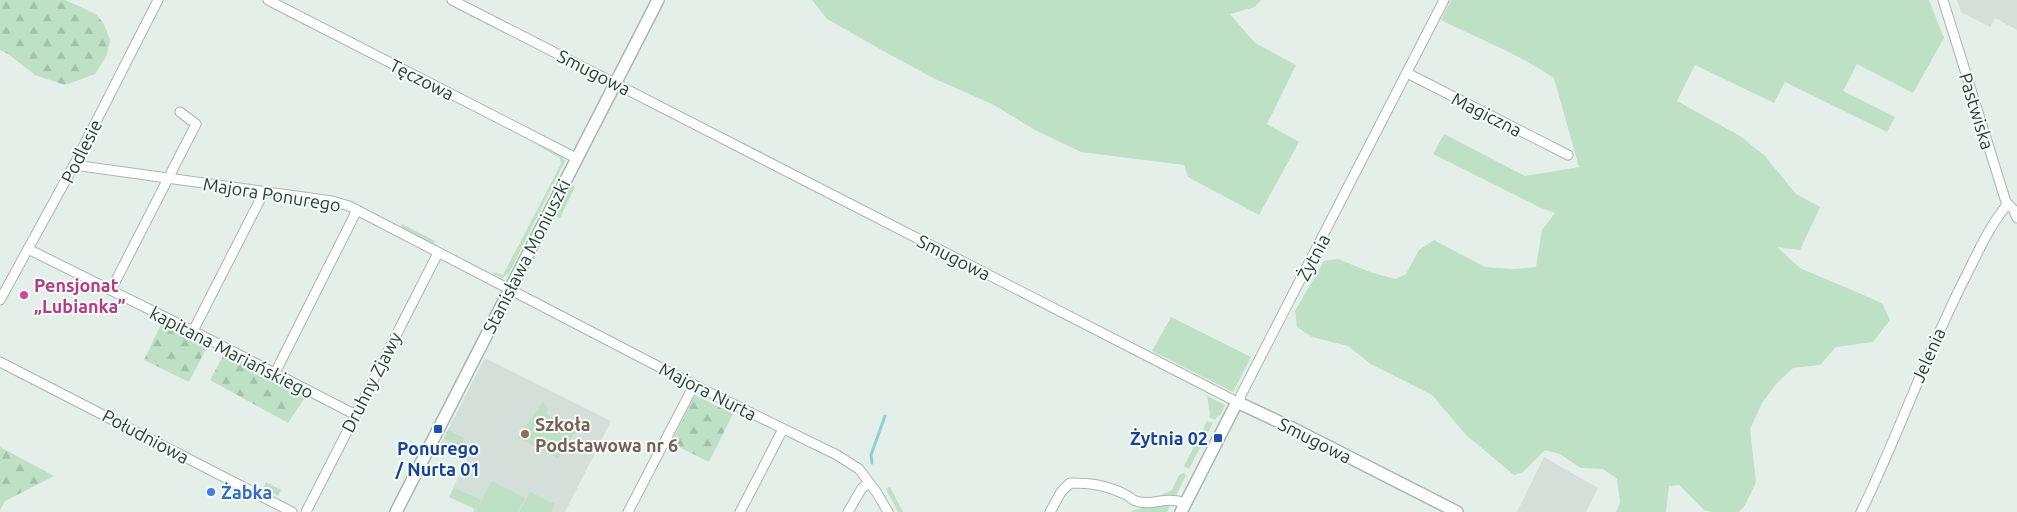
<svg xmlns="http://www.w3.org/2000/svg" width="2017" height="512" font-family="Ubuntu,sans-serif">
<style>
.built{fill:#d3dfd8}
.green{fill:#bee0c4}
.forest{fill:url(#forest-firs)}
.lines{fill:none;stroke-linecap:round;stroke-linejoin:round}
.stream{stroke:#8cd1d5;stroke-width:3}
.minor-casing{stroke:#a7b8b1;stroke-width:11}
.tertiary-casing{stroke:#a7b8b1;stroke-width:14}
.minor{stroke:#fff;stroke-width:9}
.tertiary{stroke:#fff;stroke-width:11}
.hotel-dot{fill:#d1479c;stroke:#f6fbf8;stroke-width:2}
.transit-dot{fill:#1a4fb4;stroke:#f6fbf8;stroke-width:2}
.education-dot{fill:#8d6e63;stroke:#f6fbf8;stroke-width:2}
.shop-dot{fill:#3f7fe0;stroke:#f6fbf8;stroke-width:2}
.labels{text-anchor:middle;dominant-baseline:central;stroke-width:4;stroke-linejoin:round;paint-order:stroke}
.street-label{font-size:18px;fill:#234237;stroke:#f6fbf8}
.hotel-label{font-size:18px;font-weight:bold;fill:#b23c85;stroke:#f6fbf8;text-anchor:start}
.education-label{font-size:18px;font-weight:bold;fill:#785e54;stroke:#f6fbf8;text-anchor:start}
.transit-label{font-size:18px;font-weight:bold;fill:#164399;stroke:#f6fbf8;text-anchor:end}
.shop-label{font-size:18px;font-weight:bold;fill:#366cbe;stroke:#f6fbf8;text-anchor:start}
</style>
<defs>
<pattern id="forest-firs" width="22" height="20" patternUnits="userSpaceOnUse" patternTransform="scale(1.25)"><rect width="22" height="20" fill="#bee0c4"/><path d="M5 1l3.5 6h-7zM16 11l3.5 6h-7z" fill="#a3c1a9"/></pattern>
</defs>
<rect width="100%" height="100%" fill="#e5efea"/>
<g class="built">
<path d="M 1957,0 L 2017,0 L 2017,30 L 1995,18 L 1990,27 L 1961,12 Z"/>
<path d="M 485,358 L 611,421 L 565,512 L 473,512 L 474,509 L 449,497 L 466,460 L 440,445 Z"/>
<path d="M 1544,457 L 1598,488 L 1586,512 L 1517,512 Z"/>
</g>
<g class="green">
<path d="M 812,0 L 1261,0 L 1255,7 L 1230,14 L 1255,43 L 1296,65 L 1267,124 L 1299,142 L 1259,215 L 1188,177 L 1184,165 L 1081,152 L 1035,130 L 994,105 L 933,78 L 887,53 L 827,19 Z"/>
<path d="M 1451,0 L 1929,0 L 1944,38 L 1913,93 L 1857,64 L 1843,91 L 1895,117 L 1887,132 L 1785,82 L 1774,103 L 1695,65 L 1677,101 L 1740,136 L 1765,156 L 1796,194 L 1820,207 L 1800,250 L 1777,247 L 1800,268 L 1882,303 L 1890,320 L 1873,342 L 1836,347 L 1820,365 L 1793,368 L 1777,383 L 1762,403 L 1750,429 L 1756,482 L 1745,505 L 1739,512 L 1712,512 L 1704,510 L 1679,485 L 1669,486 L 1666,512 L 1616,512 L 1620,502 L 1617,479 L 1603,469 L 1581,468 L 1560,454 L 1545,450 L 1523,472 L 1514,475 L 1466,435 L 1432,395 L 1371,364 L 1348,346 L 1312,337 L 1297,327 L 1295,311 L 1324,261 L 1338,259 L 1370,272 L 1395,279 L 1406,274 L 1419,250 L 1434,240 L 1485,267 L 1514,269 L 1536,267 L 1542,230 L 1555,213 L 1539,207 L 1433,154 L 1444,134 L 1525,176 L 1579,167 L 1554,78 C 1519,54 1479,39 1441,20 Z"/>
<path d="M 540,144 L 561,156 L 565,161 L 509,273 L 502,278 L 493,274 L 494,272 L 503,275 L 561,164 L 560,158 L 539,146 Z"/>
<path d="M 571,185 L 575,187 L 560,218 L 555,216 Z"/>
<path d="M 402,224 L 435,241 L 434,244 L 401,228 Z"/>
<path d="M 1171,317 L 1251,357 L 1233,392 L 1152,351 Z"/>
<path d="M 1186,385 L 1225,405 L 1220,416 L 1218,415 L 1215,420 L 1209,417 L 1210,414 L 1207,396 Z"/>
<path d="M 543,402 L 548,408 L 546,414 L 575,432 L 558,458 L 518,438 Z"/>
<path d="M 1207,421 L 1213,423 L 1189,469 L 1184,466 Z"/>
<path d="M 448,430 L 464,438 L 461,447 L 444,438 Z"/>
<path d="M 1184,473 L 1186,475 L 1176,496 L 1150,500 L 1172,490 L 1179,475 Z"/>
<path d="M 492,481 L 525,498 L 518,512 L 476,512 Z"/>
<path d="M 266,482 L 281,490 L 278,496 L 264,487 Z"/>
<path d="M 890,487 L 903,512 L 898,512 L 886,489 Z"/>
<path d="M 454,488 L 481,500 L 477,509 L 449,497 Z"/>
<path d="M 530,492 L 555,504 L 551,512 L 519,512 Z"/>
<path d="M 1172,502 L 1167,512 L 1130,512 L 1147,506 Z"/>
</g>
<g class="forest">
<path d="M 0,0 L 65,0 L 96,14 L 104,24 L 110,40 L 107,55 L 95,74 L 65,85 L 35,75 L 8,54 L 0,50 Z"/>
<path d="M 163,320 L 209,343 L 189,382 L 144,360 Z"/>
<path d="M 224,354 L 306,396 L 288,423 L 210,380 Z"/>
<path d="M 695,395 L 733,414 L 709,462 L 671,443 Z"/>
<path d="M 0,447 L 54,476 L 5,501 L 0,510 Z"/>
</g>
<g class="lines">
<path class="stream" d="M 872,463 L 871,455 L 885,416"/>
<defs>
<g id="minor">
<path d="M 268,0 L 576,158"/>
<path d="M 452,0 L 1239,403 L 1241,395 L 1444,0"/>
<path d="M 1943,0 L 2006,202 L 2013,209 L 2017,218"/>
<path d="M 1407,73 L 1568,155"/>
<path d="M 74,165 L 332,201 L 349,206 L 694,385 L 837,455 L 859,469 L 877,493 L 888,512"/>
<path d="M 28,249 L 193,331 L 354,414"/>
<path d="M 111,290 L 196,124 L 180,112"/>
<path d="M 0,300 L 74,165 L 158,0"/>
<path d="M 193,331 L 264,192"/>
<path d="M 0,362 L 292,512"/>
<path d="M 275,373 L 357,210"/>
<path d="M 306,512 L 438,253"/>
<path d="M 628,512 L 694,385"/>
<path d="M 740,512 L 783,429"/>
<path d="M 848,512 L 862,488 L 869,483"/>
<path d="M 1050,512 L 1061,492 L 1070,483 C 1091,483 1107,485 1126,495 C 1129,496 1132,500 1136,501 C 1152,507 1165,495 1185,503"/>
<path d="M 1861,512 C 1899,434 1927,351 1967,274 C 1979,250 1990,225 2007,205"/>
</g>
<g id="tertiary">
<path d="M 396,512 L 658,0"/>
<path d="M 1181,512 L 1235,406 L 1239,403 L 1290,427 L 1457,512"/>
</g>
</defs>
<use href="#minor" class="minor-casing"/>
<use href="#tertiary" class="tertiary-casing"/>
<use href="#minor" class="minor"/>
<use href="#tertiary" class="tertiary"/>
</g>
<circle class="hotel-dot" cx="24" cy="295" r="5"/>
<g class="transit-dot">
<rect x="433" y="424" width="10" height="10" rx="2.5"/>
<rect x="1213" y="433" width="10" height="10" rx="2.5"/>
</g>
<circle class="education-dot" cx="525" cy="434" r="5"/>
<circle class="shop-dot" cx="211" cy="492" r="5"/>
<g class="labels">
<g class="street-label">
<text transform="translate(594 72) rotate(27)">Smugowa</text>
<text transform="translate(422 79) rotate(27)">Tęczowa</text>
<text transform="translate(1977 111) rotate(73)">Pastwiska</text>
<text transform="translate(1487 114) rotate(27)">Magiczna</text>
<text transform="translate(81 151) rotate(-63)">Podlesie</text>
<text transform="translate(272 194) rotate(9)">Majora Ponurego</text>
<text transform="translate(526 256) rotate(-63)">Stanisława Moniuszki</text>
<text transform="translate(954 257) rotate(27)">Smugowa</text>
<text transform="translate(1313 257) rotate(-62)">Żytnia</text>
<text transform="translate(232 352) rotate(27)">kapitana Mariańskiego</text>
<text transform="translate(1928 355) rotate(-66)">Jelenia</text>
<text transform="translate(371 382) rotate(-63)">Druhny Zjawy</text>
<text transform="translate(708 391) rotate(27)">Majora Nurta</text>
<text transform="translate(146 436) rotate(28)">Południowa</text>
<text transform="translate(1315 440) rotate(27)">Smugowa</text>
</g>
<g class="hotel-label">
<text x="34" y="285">Pensjonat<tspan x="34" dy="21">„Lubianka”</tspan></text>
</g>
<g class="education-label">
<text x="535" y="424">Szkoła<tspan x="535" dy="21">Podstawowa nr 6</tspan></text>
</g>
<g class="transit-label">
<text x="1208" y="438">Żytnia 02</text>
<text x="438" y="448" text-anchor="middle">Ponurego<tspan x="438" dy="21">/ Nurta 01</tspan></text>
</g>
<g class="shop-label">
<text x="221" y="492">Żabka</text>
</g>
</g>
</svg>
